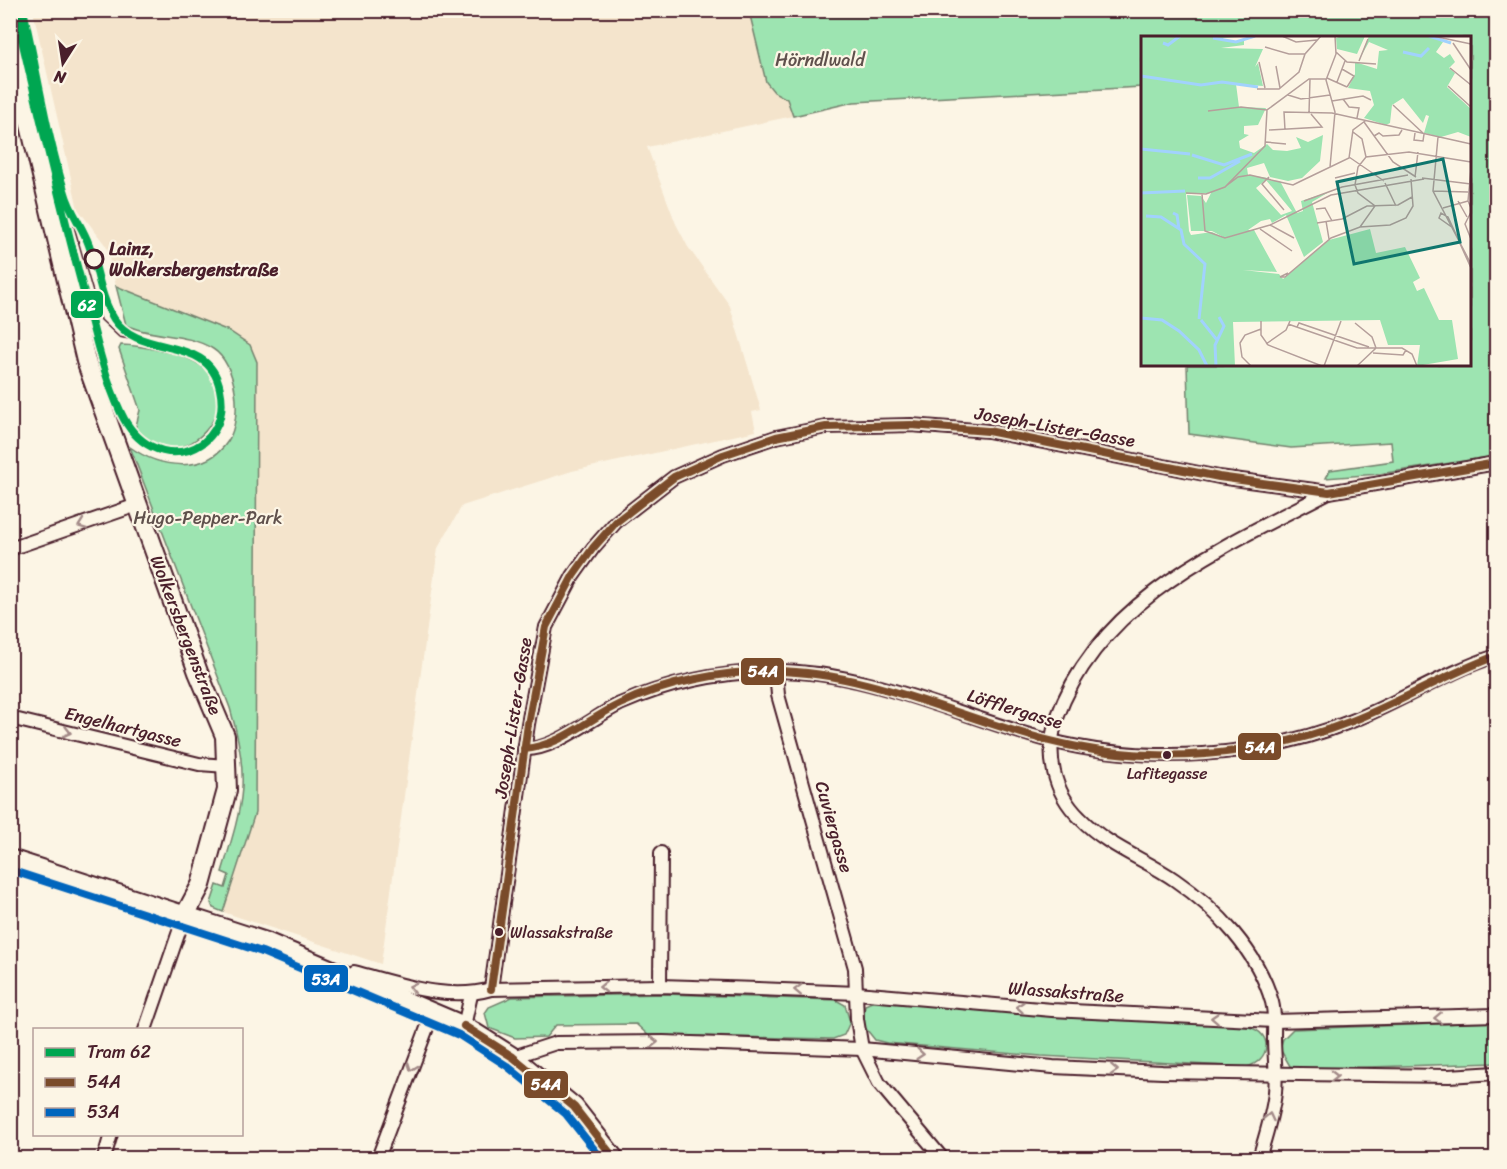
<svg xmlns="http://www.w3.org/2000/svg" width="1507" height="1169" font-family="Sriracha,sans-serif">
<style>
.built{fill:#f4e4cc}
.green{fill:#9de4b1;stroke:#74826e;stroke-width:1.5}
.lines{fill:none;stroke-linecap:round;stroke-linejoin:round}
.street-casing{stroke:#4a1f2b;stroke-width:16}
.secondary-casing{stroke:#4a1f2b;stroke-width:22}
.street{stroke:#fcf5e5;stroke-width:12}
.secondary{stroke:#fcf5e5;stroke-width:18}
.tram{stroke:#4a1f2b;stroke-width:1.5}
.bus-1-casing{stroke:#fcf5e5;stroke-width:12}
.bus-2-casing{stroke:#fcf5e5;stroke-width:12}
.bus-1{stroke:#7a4b2a;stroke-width:8}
.bus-2{stroke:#0065bd;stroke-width:8}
.tram-1-casing{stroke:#fcf5e5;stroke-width:12}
.tram-1{stroke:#00a651;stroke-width:8}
.oneway{stroke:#a38a88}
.stop-dot{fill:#fcf5e5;stroke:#4a1f2b;stroke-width:3}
.bus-dot{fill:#4a1f2b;stroke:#fcf5e5;stroke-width:2}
.labels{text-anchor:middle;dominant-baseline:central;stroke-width:4.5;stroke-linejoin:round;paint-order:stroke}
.bus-label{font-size:16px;fill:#4a1f2b;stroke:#fcf5e5}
.park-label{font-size:18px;fill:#5f504c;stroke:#fcf5e5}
.stop-label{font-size:18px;font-weight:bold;fill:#4a1f2b;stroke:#fcf5e5;text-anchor:start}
.street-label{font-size:18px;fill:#4a1f2b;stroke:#fcf5e5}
.inset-river{fill:none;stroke:#a1d2fd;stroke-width:3}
.inset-road{fill:none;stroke:#b59f9b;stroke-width:1.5}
.view{fill:#0f766e;fill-opacity:0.15;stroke:#0f766e;stroke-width:3}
.inset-edge{fill:none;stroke:#4a1f2b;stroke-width:3}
.line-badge{stroke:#fcf5e5;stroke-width:2}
.badge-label{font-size:16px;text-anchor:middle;font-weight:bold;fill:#fff}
</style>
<rect width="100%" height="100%" fill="#fcf5e5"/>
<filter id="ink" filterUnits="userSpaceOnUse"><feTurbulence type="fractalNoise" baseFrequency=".0167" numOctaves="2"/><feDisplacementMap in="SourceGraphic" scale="12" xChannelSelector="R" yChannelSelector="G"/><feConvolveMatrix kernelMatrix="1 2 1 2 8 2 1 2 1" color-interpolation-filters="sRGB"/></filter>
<g filter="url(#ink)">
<path class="built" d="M 33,11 L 749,11 L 766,82 L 774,92 L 787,99 L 793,116 L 647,147 L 676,224 L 688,247 L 730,306 L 761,410 L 752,412 L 756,431 L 572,471 L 462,506 L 438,548 L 381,964 L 223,912 L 255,813 L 253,593 L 257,362 L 229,331 L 116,286 L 106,246 L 78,209 Z"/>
<g class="green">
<path d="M 11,11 L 26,11 L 60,163 L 46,166 Z"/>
<path d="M 749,11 L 1496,11 L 1496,456 L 1379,474 L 1326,478 L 1330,470 L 1393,461 L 1391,442 L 1291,448 L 1189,434 L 1187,365 L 1470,364 L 1470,38 L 1142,38 L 1142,87 L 854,102 L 793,116 L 787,99 L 774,92 L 766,82 Z"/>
<path d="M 116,286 L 229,331 L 250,345 L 257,362 L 255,813 L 223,912 L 213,908 L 211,903 L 217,885 L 225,888 L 229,875 L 222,872 C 243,803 251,779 230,708 L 130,447 C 158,467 205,476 228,441 C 243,417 237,364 213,349 C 186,332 153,338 126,325 Z"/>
<path d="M 121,345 C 134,345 149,348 162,351 C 280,372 185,495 135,430 L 140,410 L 119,349 Z"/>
<path d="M 666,994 L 836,1000 L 845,1005 L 850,1022 L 844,1035 L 833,1039 L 648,1035 L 636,1024 L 556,1025 L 546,1037 L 515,1038 L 489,1028 L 485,1013 L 489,1007 L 512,997 Z"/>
<path d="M 874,1001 L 1249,1027 C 1274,1034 1270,1060 1247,1067 L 1041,1056 L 887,1043 L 875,1040 L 863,1025 L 865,1005 Z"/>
<path d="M 1496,1022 L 1496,1063 L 1305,1069 L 1290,1066 L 1280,1049 L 1283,1039 L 1293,1029 Z"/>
</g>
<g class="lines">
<defs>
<g id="street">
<path d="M 10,549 L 137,505"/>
<path d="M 776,671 L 778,695 L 855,968 L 857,1019 L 862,1049 L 879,1083 L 942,1158"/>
<path d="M 10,718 L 199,764 L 227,766"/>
<path d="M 524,749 C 553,751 593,717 620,704 C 668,683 722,672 774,671 C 871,671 959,717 1051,741 C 1147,765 1260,758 1352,721 C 1402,701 1446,672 1496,656"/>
<path d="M 354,972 C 397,983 447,1002 491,989 L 660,986 L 758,989 L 857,993 L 1052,1010 L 1274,1021 L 1496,1015"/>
<path d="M 660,986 L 661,853"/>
<path d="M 491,989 L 528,724 L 546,627 L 573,576 L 593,548 L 616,522 L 674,477 L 723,455 L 776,437 L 826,427 L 911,425 L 988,431 L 1219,477 L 1329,492 L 1496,463"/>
<path d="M 464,1026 L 471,995"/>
<path d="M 145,1030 L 184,917"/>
<path d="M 513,1057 L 556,1043 L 663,1042 L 862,1049 L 1053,1067 L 1162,1072 L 1449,1076 L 1496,1073"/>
<path d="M 104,1158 L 111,1134"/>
<path d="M 378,1158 L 433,1012"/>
<path d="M 1259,1158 C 1265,1138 1273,1114 1275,1092 C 1277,1074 1274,1056 1274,1038 C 1274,1026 1275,1013 1272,1002 C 1258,952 1216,908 1175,880 C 1143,858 1108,847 1080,818 C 1053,792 1045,753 1057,718 C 1099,599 1225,546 1329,492"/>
</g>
<g id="secondary">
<path d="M 10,41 L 86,361 L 198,672 L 225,736 L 227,790 L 201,885 L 184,917"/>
<path d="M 10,859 L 266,942 L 464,1026 L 513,1057 L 574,1107 L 614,1158"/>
</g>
</defs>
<use href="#street" class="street-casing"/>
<use href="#secondary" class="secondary-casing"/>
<use href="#street" class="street"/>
<use href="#secondary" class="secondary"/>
<path class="tram" d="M 64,192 L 101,320 L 119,337 L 158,345"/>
<defs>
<g id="bus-1">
<path d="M 524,749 C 561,746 588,719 620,704 C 666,682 723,671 774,671 C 871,672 958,718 1050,741 C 1149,766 1257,758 1352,721 C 1401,702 1446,674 1496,656"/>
<path d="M 491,989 L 528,724 L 546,627 L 573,576 L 593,548 L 616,522 L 674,477 L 723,455 L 776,437 L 826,427 L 911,425 L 988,431 L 1219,477 L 1329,492 L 1496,463"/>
<path d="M 464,1026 L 513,1057 L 574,1107 L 614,1158"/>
</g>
<path id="bus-2" d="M 10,870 L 262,952 L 459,1035 L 507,1066 L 566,1114 L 601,1158"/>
</defs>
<use href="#bus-1" class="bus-1-casing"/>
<use href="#bus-2" class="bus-2-casing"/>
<use href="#bus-1" class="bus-1"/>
<use href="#bus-2" class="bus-2"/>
<defs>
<path id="tram-1" d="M 15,10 C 37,104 58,197 83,289 C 94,330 103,374 121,413 C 152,480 234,454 220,389 C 209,333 140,359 114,319 C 100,297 98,269 89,245 C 83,227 70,212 65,193 C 46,134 37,71 23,10"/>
</defs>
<use href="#tram-1" class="tram-1-casing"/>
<use href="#tram-1" class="tram-1"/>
</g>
<defs><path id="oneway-chevron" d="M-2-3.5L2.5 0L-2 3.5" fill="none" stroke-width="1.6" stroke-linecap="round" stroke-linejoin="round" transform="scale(1.5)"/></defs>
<g class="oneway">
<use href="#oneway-chevron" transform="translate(82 525) rotate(160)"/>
<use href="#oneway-chevron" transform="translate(67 732) rotate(14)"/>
<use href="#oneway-chevron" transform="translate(413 987) rotate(-168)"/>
<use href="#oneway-chevron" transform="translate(603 987) rotate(179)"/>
<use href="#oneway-chevron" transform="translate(798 990) rotate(-178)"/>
<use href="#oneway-chevron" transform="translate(1020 1007) rotate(-175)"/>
<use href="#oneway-chevron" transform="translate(1215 1018) rotate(-177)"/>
<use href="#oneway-chevron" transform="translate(1438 1018) rotate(178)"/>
<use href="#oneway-chevron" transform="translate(654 1042)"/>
<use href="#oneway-chevron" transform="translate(920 1054) rotate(5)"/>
<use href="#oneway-chevron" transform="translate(412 1067) rotate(110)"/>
<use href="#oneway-chevron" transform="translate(1114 1070) rotate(3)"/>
<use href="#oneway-chevron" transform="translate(1334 1076)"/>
<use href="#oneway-chevron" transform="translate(1269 1117) rotate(-77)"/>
</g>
</g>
<circle class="stop-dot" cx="94" cy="259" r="9"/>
<g class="bus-dot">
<circle cx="1167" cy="755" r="5"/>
<circle cx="499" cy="932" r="5"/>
</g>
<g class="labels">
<g class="bus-label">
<text x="1167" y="773">Lafitegasse</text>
<text x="510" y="932" text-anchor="start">Wlassakstraße</text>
</g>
<g class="park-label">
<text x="820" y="60">Hörndlwald</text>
<text x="208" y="518">Hugo-Pepper-Park</text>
</g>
<g class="stop-label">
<text x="109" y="249">Lainz,<tspan x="109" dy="21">Wolkersbergenstraße</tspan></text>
</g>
<g class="street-label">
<text transform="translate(1055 427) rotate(10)">Joseph-Lister-Gasse</text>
<text transform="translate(186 635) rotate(69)">Wolkersbergenstraße</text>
<text transform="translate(1015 709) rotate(17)">Löfflergasse</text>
<text transform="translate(513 718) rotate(-81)">Joseph-Lister-Gasse</text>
<text transform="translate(123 727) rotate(14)">Engelhartgasse</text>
<text transform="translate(834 827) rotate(74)">Cuviergasse</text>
<text transform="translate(1066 992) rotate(4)">Wlassakstraße</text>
</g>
</g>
<g transform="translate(1141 36)">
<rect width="330" height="330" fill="#fcf5e5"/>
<path d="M 0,0 L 114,0 L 82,2 L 83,5 L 103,5 L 103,9 L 80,12 L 122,13 L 114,31 L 117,27 L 122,50 L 95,48 L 98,71 L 125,72 L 117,89 L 103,90 L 103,98 L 108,99 L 98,105 L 99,112 L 113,117 L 126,108 L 132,114 L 146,115 L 160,112 L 155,101 L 167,106 L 182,99 L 179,125 L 161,142 L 147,145 L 129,141 L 123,127 L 106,132 L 107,139 L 127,142 L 115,152 L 140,179 L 151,175 L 125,144 L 139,145 L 156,177 L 162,175 L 160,165 L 188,156 L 171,166 L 182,206 L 163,221 L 145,179 L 131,187 L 129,183 L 120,185 L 107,194 L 113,194 L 136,236 L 102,234 L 138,238 L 142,243 L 188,204 L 229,193 L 235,217 L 264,211 L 279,242 L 272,246 L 276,255 L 283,252 L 298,284 L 311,284 L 317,323 L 276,330 L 279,309 L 247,309 L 239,284 L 92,286 L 94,330 L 0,330 ZM 70,157 L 65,167 L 60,160 L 46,159 L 50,195 L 71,195 L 86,203 L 71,196 L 50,199 L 48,195 L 45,158 ZM 201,0 L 224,0 L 216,18 L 196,13 L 195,2 ZM 228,0 L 290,0 L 302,6 L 295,16 L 303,22 L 309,18 L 314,26 L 308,32 L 314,37 L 306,51 L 330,73 L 330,101 L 317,96 L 300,101 L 283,97 L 288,80 L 285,79 L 282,87 L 262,62 L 251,69 L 249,87 L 245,89 L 223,82 L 233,69 L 229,55 L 207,52 L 214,38 L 214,26 L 236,33 L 238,15 L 247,14 L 228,6 L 218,24 Z" fill="#9de4b1" fill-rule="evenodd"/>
<path class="inset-river" d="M 288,0 L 310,7M 72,2 L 95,6 L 114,0M 22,7 L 27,9 L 39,0M 262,16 L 280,20 L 288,12M 0,40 L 60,49 L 81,46 L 117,51M 0,113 L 49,118M 51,119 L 83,129 L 111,118M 57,142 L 69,142 L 99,125M 0,157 L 44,155M 32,177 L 36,179 L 38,193M 5,180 L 20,181 L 40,194 L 43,208 L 64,228 L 58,283M 0,282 L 21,284 L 38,295 L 58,314 L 66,330M 60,284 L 76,304M 75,330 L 74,309 L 83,290 L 78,281"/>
<path class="inset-road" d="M 141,0 L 155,6 L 176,4M 292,0 L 330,8M 312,7 L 330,34M 124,11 L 148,18 L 164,18M 195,16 L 206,26 L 235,28M 218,25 L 227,3M 118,26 L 124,52M 135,30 L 139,52M 309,32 L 330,49M 201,33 L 213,40 L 206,51M 186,42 L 206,51M 196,46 L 204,25M 307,50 L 330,71M 116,53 L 138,53 L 158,36 L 164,18 L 180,0M 147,59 L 160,63 L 189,59M 202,63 L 208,71 L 218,72 L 216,82M 191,65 L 222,60 L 230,64M 252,69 L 283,98 L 282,105 L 273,104 L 274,97M 67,75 L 100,71 L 126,74M 168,77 L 169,43M 223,86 L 252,126 L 275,141M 128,94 L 181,91 L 170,78M 144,94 L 143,76 L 191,77 L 330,108M 212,96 L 221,103 L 225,121M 233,100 L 238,97 L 242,100 L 258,99 L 261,94M 297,101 L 292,155 L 330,228M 125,106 L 145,108M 208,121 L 243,145M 189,131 L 194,76 L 185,44 L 195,18 L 194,0M 330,133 L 327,165 L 330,172M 128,141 L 121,148 L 143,174M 274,141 L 277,116M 194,142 L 214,137M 281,142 L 330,148M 244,147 L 255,170M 85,150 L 97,141 L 109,139 L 152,149 L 158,146 L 208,122 L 212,94 L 224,85M 292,155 L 327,156M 45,157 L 65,158 L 84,151 L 124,110 L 126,74 L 168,43 L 185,43M 61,158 L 64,195 L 84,202 L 129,189 L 190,159 L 283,143M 163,165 L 201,151 L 267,139M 317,165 L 326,181M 302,172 L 327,165M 175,173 L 184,172 L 191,185M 185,185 L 188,203M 176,187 L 201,183 L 226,170 L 257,169 L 271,161M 129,189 L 153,202M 219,191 L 234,170 L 217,157 L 214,149 L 217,131 L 225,121 L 268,116 L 330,126M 119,193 L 151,215M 330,203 L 324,188 L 330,176M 330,231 L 307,181 L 300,177 L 298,182 L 312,192 L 330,232M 147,237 L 139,241 L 144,241 L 190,202 L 219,191 L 249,189 L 265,182 L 272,170 L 270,143M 120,285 L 120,299 L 127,309 L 181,330M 214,287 L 231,301 L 235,312 L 216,330M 147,288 L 216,312 L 261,312 L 271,318 L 276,330M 156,291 L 158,287 L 228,311M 125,308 L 145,294 L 149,285M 232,317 L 262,319 L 265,314M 110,330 L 101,321 L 99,307 L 104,299 L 120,293M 183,330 L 200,285"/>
<path class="view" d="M 302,123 L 319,206 L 213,228 L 196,146 Z"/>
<rect width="330" height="330" class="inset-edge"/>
</g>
<g class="line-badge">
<rect x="70" y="290" width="34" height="29" rx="6" fill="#00a651"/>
<rect x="740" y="657" width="45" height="29" rx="6" fill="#7a4b2a"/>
<rect x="1237" y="732" width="45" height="29" rx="6" fill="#7a4b2a"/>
<rect x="303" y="964" width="46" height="29" rx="6" fill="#0065bd"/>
<rect x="523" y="1070" width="46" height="29" rx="6" fill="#7a4b2a"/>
</g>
<g class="badge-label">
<text x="87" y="311">62</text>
<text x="763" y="677">54A</text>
<text x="1260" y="753">54A</text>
<text x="326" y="985">53A</text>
<text x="546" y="1090">54A</text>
</g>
<rect width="1507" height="1169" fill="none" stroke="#fcf5e5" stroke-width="36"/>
<rect x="18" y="18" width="1471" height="1133" fill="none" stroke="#4a1f2b" stroke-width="2" filter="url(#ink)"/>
<rect x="33" y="1028" width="210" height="108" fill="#fcf5e5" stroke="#b59f9b" stroke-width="1.5"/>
<rect x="45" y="1048" width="30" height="9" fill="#00a651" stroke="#b59f9b" stroke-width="1.5"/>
<text x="87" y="1058" font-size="18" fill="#4a1f2b">Tram 62</text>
<rect x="45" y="1078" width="30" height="9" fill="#7a4b2a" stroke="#b59f9b" stroke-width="1.5"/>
<text x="87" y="1088" font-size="18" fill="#4a1f2b">54A</text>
<rect x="45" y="1108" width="30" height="9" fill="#0065bd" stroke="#b59f9b" stroke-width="1.5"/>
<text x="87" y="1118" font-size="18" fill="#4a1f2b">53A</text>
<g transform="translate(63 63) rotate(192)" stroke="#fcf5e5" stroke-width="4.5" paint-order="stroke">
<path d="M0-4.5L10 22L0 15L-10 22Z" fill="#4a1f2b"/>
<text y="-9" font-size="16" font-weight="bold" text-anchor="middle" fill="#4a1f2b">N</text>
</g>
</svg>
